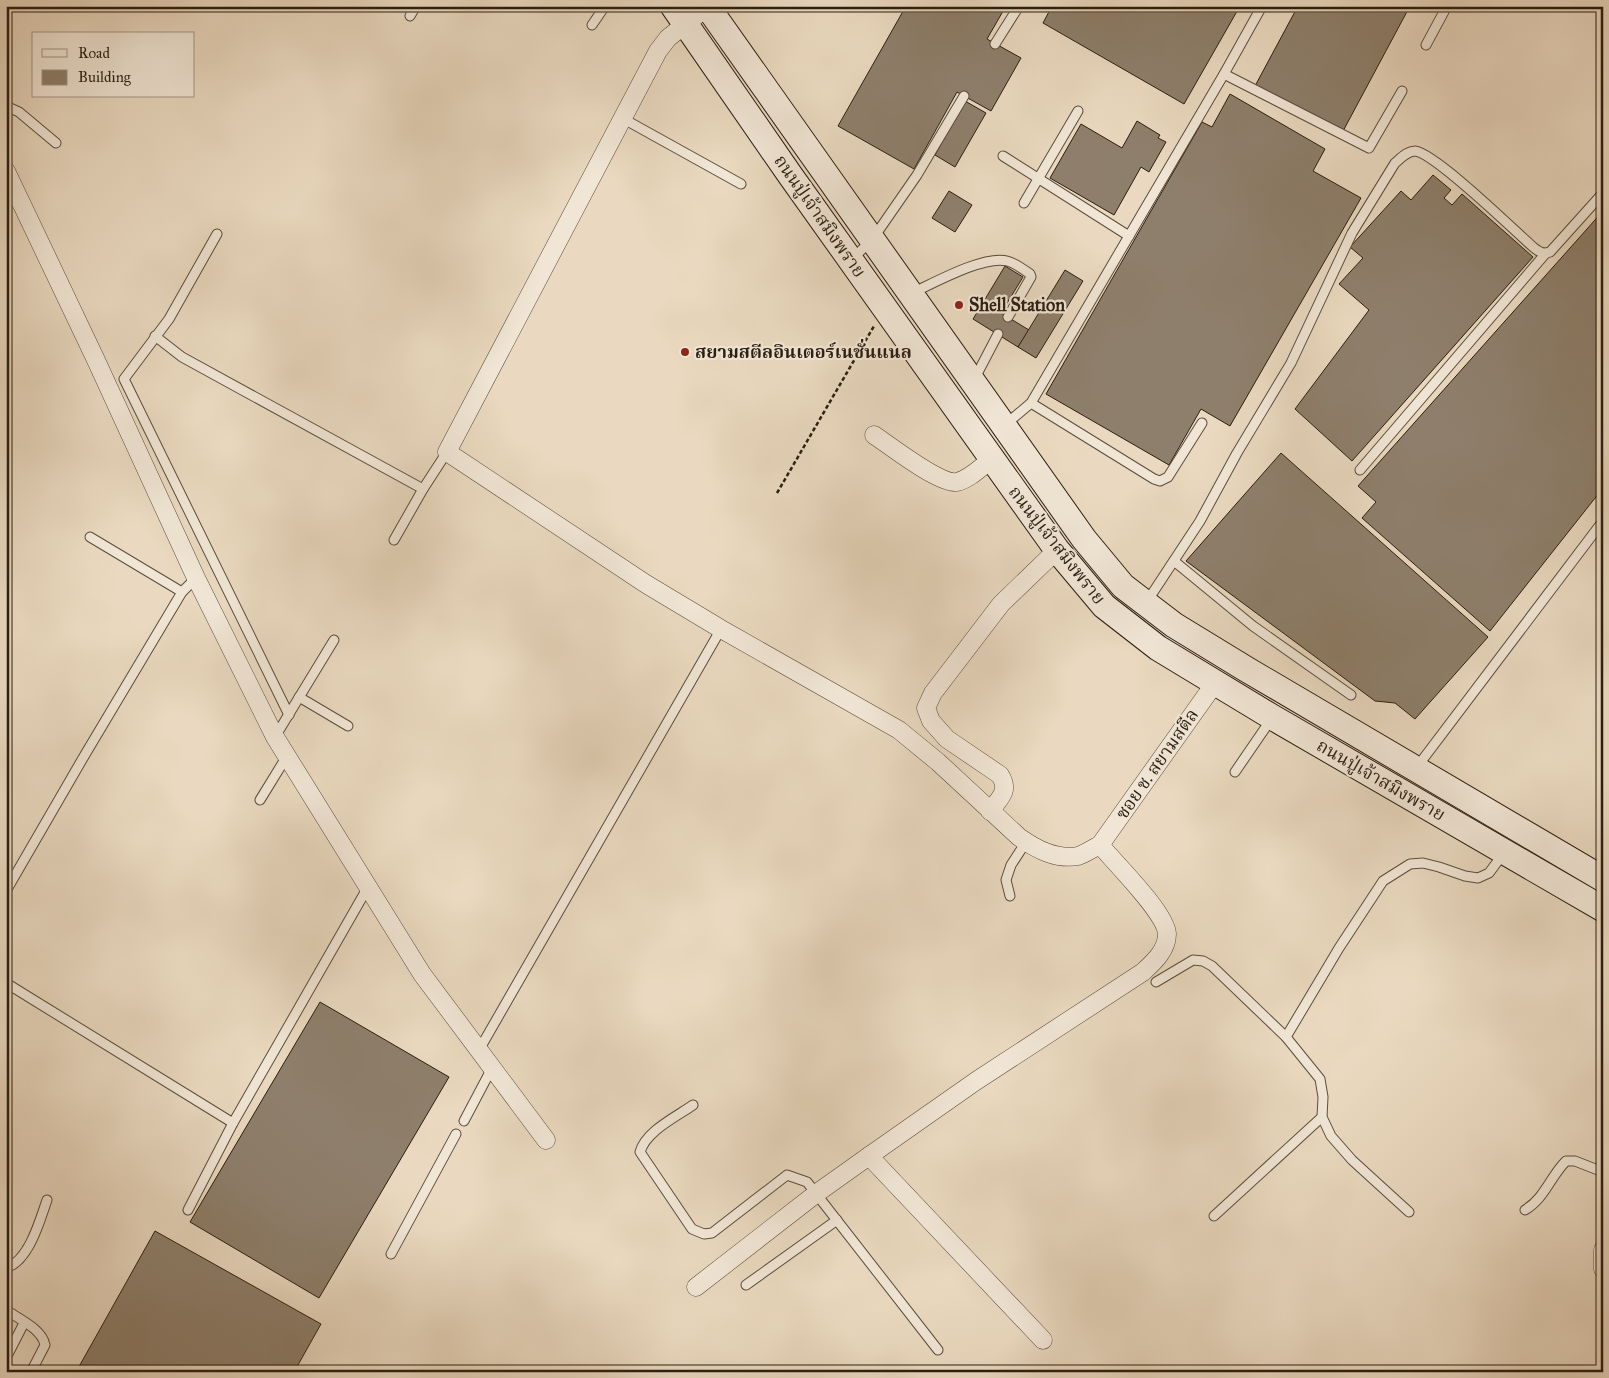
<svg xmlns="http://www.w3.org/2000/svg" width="1609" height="1378" font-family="'IM FELL Great Primer','Noto Serif Thai',serif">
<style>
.building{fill:#8e7f6c;stroke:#2a1e10}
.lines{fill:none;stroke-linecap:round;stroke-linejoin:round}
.lane-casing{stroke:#5a4d3c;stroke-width:11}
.street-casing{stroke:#5a4d3c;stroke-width:19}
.secondary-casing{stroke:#2a1e10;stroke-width:27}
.path{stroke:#2a1e10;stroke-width:2.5;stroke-dasharray:4 2.5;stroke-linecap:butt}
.lane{stroke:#f1e6d6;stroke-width:9}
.street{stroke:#f1e6d6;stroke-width:18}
.secondary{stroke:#f1e6d6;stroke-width:25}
.poi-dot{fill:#8f2418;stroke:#f1e6d6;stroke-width:2}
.labels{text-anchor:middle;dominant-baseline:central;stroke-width:4.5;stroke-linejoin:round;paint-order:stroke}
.street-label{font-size:18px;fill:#2a1e10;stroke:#f1e6d6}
.poi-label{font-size:18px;font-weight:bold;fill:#2a1e10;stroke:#f1e6d6;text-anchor:start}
</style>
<rect width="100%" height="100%" fill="#ead9c0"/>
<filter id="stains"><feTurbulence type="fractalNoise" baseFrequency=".004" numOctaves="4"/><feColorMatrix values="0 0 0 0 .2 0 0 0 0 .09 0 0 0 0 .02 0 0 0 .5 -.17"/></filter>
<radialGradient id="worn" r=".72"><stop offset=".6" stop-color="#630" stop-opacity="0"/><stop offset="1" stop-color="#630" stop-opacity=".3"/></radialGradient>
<g class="building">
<path d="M 906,6 L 1006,6 L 987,39 L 1021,58 L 991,111 L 957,92 L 914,169 L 838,126 Z"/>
<path d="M 1052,6 L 1240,6 L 1184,104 L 1043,23 Z"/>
<path d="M 1298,6 L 1410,6 L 1342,133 L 1255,86 Z"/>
<path d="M 1230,94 L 1325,149 L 1313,171 L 1361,198 L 1230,426 L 1201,409 L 1169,465 L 1046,394 L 1202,122 L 1212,127 Z"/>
<path d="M 965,101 L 986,113 L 955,167 L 935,155 Z"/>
<path d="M 1137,121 L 1160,135 L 1158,138 L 1166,142 L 1149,172 L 1141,167 L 1114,215 L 1050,178 L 1081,124 L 1122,148 Z"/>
<path d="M 1433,175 L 1451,190 L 1444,198 L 1452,205 L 1462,194 L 1533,257 L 1352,461 L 1295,409 L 1369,310 L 1339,284 L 1363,258 L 1350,247 L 1401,191 L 1411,200 Z"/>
<path d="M 949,191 L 972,205 L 955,232 L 932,218 Z"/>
<path d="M 1603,211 L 1603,488 L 1490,631 L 1362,518 L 1376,502 L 1358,486 Z"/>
<path d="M 1005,266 L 1023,277 L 1001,313 L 1029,330 L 1018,347 L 973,319 Z"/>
<path d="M 1065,270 L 1083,281 L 1036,358 L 1018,347 Z"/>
<path d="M 1281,453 L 1488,637 L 1415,719 L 1395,703 L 1375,701 L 1186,561 Z"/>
<path d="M 320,1002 L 449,1077 L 319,1298 L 190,1222 Z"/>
<path d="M 155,1231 L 321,1324 L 294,1372 L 76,1372 Z"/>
</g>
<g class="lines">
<defs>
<g id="lane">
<path d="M 410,16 L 416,6"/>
<path d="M 592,25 L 605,6"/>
<path d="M 995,44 L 1019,6"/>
<path d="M 1426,45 L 1447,6"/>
<path d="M 1224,74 L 1369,148 L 1402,91"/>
<path d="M 6,106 L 19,112 L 56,143"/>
<path d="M 622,118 L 741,184"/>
<path d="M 1003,156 L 1129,236"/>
<path d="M 1024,203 L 1078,111"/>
<path d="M 217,234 L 169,319 L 124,379 L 289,715"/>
<path d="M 851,260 L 872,240 L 917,175 L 964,96"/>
<path d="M 912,293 C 934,283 984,255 1007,261 C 1015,263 1023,269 1030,274 L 1031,277 L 1008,317"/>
<path d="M 155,336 L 182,357 L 423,489 L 394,540"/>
<path d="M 975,378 L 998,334"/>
<path d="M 1031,403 L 1154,479 L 1160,481 L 1168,477 L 1202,423"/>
<path d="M 1006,424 L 1031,403 L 1224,74 L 1262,6"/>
<path d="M 1360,470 L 1546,253"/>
<path d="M 423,489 L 447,452"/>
<path d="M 90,537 L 182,592"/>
<path d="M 1174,561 L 1253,626 L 1351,695"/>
<path d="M 1146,603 L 1200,521 L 1237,453 L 1291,363 L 1352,233 L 1395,163 C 1401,158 1407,151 1415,151 C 1435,153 1514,230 1533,247 C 1538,251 1543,255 1550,252 L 1603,193"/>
<path d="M 299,697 L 348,726"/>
<path d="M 275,737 L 334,640"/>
<path d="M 1417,767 L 1603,521"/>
<path d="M 1235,772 L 1272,718"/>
<path d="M 260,800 L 287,756"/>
<path d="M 6,891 L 83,758 L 182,592 L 196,578"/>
<path d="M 1010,896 L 1006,880 L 1011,865 L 1026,842"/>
<path d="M 1156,982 L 1193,960 L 1203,961 L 1212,966 L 1286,1037 L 1320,1079 L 1323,1097 L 1322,1117 L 1331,1136 L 1352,1160 L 1409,1212"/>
<path d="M 6,983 L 233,1123 L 368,887"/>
<path d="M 1286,1037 L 1339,948 L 1383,881 L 1410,864 L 1423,863 L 1439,867 L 1465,876 L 1478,878 L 1489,873 L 1503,854"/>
<path d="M 479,1050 L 721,629"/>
<path d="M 693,1105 C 676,1117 646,1131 640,1152 L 692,1229 L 704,1234 L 712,1233 L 787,1175 L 807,1182 L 938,1350"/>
<path d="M 464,1121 L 492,1068"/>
<path d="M 188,1210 L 233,1123"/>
<path d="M 1525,1210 C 1545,1198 1550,1177 1566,1161 L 1575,1161 L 1603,1172"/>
<path d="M 1214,1216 L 1322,1117"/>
<path d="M 391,1254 L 456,1134"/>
<path d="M 6,1268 C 29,1261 40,1220 47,1200"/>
<path d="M 746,1285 L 837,1220"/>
<path d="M 6,1310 C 19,1319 42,1329 45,1345 L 31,1372"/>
<path d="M 6,1358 L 24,1323"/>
</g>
<g id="street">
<path d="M 707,7 L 668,38 L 658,51 L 447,452 L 646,584 L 721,629 L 899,730 L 938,762 L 1019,837 C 1036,849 1056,860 1078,856 C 1085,854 1093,848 1100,845 L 1215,683"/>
<path d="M 6,171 L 95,358 L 196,578 L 275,737 L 422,974 L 546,1140"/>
<path d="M 874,435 C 889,445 940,485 957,482 C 970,479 982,466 992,459"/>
<path d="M 990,811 C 1000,798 1010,791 1000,775 L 947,739 L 931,721 L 926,708 L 933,693 L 1001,604 L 1057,550"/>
<path d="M 869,1156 L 1043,1340"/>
<path d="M 1603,1250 L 1603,1269"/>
<path d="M 696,1287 L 817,1193 L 869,1156 L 976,1081 L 1143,972 C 1154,962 1167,950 1167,934 C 1166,913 1115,863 1100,845"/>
</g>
<g id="secondary">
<path d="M 673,6 L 790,175 L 1057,550 L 1104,606 L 1158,648 L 1272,717 L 1603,909"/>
<path d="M 707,6 L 1084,539 L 1123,586 L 1174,625 L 1246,669 L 1603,879"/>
</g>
</defs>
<use href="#lane" class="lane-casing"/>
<use href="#street" class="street-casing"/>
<use href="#secondary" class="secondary-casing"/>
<path class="path" d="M 777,493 L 874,326"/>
<use href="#lane" class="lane"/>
<use href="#street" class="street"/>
<use href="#secondary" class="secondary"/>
</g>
<g class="poi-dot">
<circle cx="959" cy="305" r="5"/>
<circle cx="685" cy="352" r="5"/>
</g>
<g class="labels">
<g class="street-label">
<text transform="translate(820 216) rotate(55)">ถนนปู่เจ้าสมิงพราย</text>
<text transform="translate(1057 545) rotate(52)">ถนนปู่เจ้าสมิงพราย</text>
<text transform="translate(1157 764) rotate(-55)">ซอย ช. สยามสตีล</text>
<text transform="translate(1381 780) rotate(30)">ถนนปู่เจ้าสมิงพราย</text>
</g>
<g class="poi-label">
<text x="969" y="305">Shell Station</text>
<text x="695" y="352">สยามสตีลอินเตอร์เนชั่นแนล</text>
</g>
</g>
<rect width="1609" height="1378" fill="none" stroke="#ead9c0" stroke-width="25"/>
<rect x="8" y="8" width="1594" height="1363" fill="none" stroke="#2a1e10" stroke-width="2.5"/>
<rect x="12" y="12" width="1584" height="1353" fill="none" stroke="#2a1e10"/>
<rect x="32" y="32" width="162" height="65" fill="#f1e6d6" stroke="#a19687"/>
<rect x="42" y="49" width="25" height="8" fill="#f1e6d6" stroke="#a19687"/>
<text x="78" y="58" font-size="15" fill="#2a1e10">Road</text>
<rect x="42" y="70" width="25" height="15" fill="#8e7f6c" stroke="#a19687"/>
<text x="78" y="82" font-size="15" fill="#2a1e10">Building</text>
<rect width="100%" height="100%" filter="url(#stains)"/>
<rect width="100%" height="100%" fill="url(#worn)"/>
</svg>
